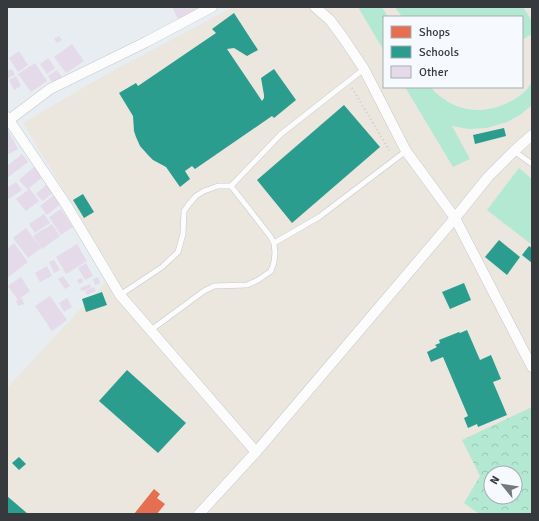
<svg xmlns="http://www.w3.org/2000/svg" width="539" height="521" font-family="Signika,sans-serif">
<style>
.education{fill:#ebe6de;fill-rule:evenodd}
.forest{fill:url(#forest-crowns);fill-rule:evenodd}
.garden{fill:#b3e9d3}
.shops{fill:#e76f51}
.schools{fill:#2a9d8f}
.building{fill:#e5dae9}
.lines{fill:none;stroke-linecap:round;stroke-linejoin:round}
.service-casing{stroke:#c5c9cd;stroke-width:6}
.minor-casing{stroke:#c5c9cd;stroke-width:11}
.path{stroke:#cacbcd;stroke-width:2;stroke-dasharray:1 3;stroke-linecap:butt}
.service{stroke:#fcfcfd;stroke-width:5}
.minor{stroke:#fcfcfd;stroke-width:10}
</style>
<defs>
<pattern id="forest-crowns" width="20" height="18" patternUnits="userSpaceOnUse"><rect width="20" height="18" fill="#b3e9d3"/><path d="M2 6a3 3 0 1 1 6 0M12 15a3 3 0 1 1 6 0" fill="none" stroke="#9bc9b6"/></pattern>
</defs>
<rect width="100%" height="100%" fill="#e8edf2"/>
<path class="education" d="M 233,7 L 532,7 L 532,514 L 7,514 L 7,388 L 114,273 L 23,123 L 98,79 ZM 384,17 L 522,17 L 522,87 L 384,87 ZM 491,473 L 515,473 L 515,497 L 491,497 Z"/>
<path class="forest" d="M 532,407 L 532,514 L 479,514 L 464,503 L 480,476 L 462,440 ZM 491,473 L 515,473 L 515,497 L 491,497 Z"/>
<g class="garden">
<path d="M 358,7 L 382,7 L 388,17 L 384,17 L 384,51 Z"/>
<path d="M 395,7 L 523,7 L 532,21 L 532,34 L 522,40 L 522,17 L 402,17 Z"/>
<path d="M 532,82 L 532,105 L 520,115 L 507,122 L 487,128 L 469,129 L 452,126 L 470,159 L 453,167 L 405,87 L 431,87 C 434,92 439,96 444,99 C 468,117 500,111 522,94 C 526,91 529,86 532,82 Z"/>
<path d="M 519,168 L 532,179 L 532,245 L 487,210 Z"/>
</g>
<path class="shops" d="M 154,489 L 160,494 L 157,498 L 165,504 L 157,514 L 134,514 Z"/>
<g class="schools">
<path d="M 234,13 L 258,50 L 247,56 L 234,48 L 227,49 L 262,101 L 264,98 L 264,95 L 261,78 L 274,69 L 296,100 L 274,118 L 272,116 L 195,169 L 192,166 L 185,171 L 190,179 L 180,187 L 166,167 L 153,160 L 148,155 L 140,146 L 136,137 L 134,131 L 133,116 L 119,93 L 136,83 L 138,86 L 216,33 L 212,29 Z"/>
<path d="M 344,105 L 380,147 L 292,223 L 257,180 Z"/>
<path d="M 504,128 L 506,136 L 475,144 L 473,135 Z"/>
<path d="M 83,194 L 94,212 L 84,218 L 73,200 Z"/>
<path d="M 499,240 L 520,257 L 507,275 L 485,257 Z"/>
<path d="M 529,246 L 532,248 L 532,263 L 522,255 Z"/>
<path d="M 464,283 L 471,300 L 450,309 L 442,292 Z"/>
<path d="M 102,292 L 107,305 L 86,312 L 82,299 Z"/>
<path d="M 467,330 L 480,360 L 491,355 L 501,379 L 493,382 L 507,415 L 478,427 L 477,424 L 468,428 L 464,418 L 468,416 L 443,357 L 431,362 L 427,352 L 437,347 L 435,345 L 440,343 L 439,340 L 459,332 L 460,333 Z"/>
<path d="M 127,370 L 186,423 L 158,453 L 99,401 Z"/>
<path d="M 19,457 L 26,464 L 19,470 L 12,463 Z"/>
<path d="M 7,496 L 28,514 L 7,514 Z"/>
</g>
<g class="building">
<path d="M 172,7 L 202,7 L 179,21 Z"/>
<path d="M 59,36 L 62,40 L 57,43 L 54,39 Z"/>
<path d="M 72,44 L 84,61 L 66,73 L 54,57 Z"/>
<path d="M 19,51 L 28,65 L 18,72 L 9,58 Z"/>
<path d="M 48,58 L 55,68 L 47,74 L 40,64 Z"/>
<path d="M 35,63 L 47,81 L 31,92 L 18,74 Z"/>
<path d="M 12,69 L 15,75 L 8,78 L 7,76 L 7,71 Z"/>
<path d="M 57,70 L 62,77 L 53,84 L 48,76 Z"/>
<path d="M 16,76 L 21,86 L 14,90 L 9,80 Z"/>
<path d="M 8,130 L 18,149 L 7,155 L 7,131 Z"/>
<path d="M 22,154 L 28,162 L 7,178 L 7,166 Z"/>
<path d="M 35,166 L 43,177 L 29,188 L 39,201 L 26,211 L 16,199 L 28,190 L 19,180 Z"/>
<path d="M 16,182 L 22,190 L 7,200 L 7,188 Z"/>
<path d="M 47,184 L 54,192 L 43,201 L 36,194 Z"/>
<path d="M 55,194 L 62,203 L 47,215 L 40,206 Z"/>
<path d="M 61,209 L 73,227 L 61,235 L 49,217 Z"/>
<path d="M 44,214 L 50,223 L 35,233 L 29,224 Z"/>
<path d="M 52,224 L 60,236 L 42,249 L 33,236 L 45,228 L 45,229 Z"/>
<path d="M 26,228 L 41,248 L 28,258 L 13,238 Z"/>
<path d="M 14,243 L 28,262 L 7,278 L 7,249 Z"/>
<path d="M 77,244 L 87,261 L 66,274 L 56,257 Z"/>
<path d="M 54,260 L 60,270 L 54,273 L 49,262 Z"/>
<path d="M 86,263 L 93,276 L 85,280 L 78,268 Z"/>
<path d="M 47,266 L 52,276 L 40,282 L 35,273 Z"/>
<path d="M 63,276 L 70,286 L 65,289 L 58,279 Z"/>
<path d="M 21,277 L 30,291 L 18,300 L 8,286 Z"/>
<path d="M 98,277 L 100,283 L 95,285 L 93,279 Z"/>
<path d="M 82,278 L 83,282 L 79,284 L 77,280 Z"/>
<path d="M 90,284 L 91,288 L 82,291 L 80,288 Z"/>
<path d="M 94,287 L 96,291 L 87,295 L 85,291 Z"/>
<path d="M 50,296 L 67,320 L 52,331 L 35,306 Z"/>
<path d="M 22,298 L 24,304 L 18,306 L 16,301 Z"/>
<path d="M 67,298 L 72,307 L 64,312 L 59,303 Z"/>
</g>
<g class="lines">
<defs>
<g id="service">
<path d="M 514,151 L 532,164"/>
<path d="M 231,186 L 281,134 L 364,69"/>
<path d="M 274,243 L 319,217 L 406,151"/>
<path d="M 120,295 L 162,267 L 178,252 L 183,234 L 184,211 L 189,204 L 196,196 L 204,191 L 218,186 L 231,186 L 270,236 L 274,243 L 275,253 L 274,262 L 271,271 L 258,280 L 247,285 L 214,286 L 204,291 L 151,330"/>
</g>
<g id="minor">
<path d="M 315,7 L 330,20 L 344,39 L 364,69 L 406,151 L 455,218 L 532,367"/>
<path d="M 7,117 L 67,206 L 120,295 L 256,452"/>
<path d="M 9,120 L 50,89 L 146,42 L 212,7"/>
<path d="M 199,514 L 256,452 L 455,218 L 488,177 L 514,151 L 532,135"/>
</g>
</defs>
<use href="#service" class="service-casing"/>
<use href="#minor" class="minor-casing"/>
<path class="path" d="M 352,88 L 391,153"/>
<use href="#service" class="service"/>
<use href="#minor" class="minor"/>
</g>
<rect width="539" height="521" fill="none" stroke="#363a3d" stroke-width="16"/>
<rect x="383" y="16" width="140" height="72" fill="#f6fafe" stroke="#a9adb1"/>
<rect x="391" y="26" width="20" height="12" fill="#e76f51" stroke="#a9adb1"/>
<text x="419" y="36" font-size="12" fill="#363a3d">Shops</text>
<rect x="391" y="46" width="20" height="12" fill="#2a9d8f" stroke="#a9adb1"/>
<text x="419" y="56" font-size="12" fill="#363a3d">Schools</text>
<rect x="391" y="66" width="20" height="12" fill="#e5dae9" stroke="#a9adb1"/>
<text x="419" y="76" font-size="12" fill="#363a3d">Other</text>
<g transform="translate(503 485) rotate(300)"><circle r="19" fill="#f6fafe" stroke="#a9adb1"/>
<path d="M0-3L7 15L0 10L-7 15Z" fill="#74797c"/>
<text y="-6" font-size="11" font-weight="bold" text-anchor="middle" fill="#363a3d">N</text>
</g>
</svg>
